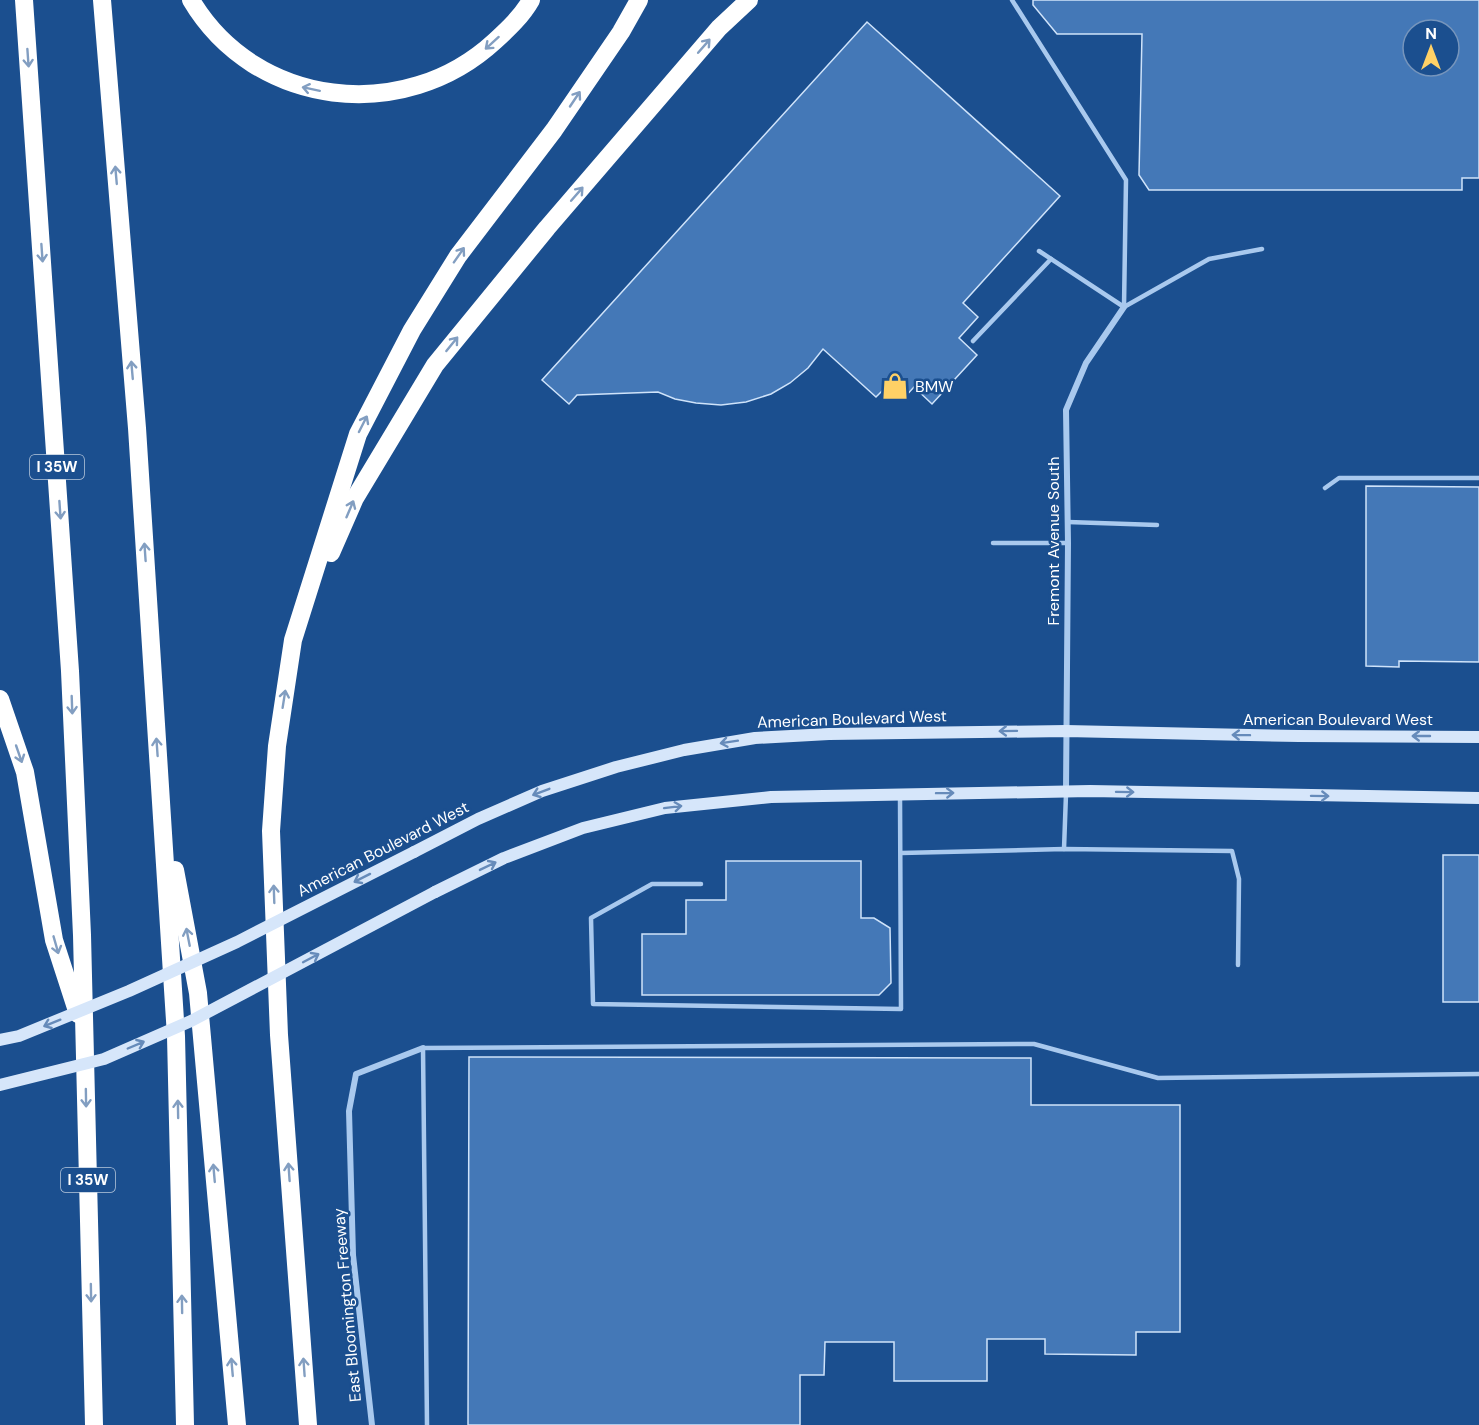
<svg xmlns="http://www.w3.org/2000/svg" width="1479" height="1425" font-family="'DM Sans',sans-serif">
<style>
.building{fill:#4478b7;stroke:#cfe3fa;stroke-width:1.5;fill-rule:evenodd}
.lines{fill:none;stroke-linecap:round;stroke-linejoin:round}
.service{stroke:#a9c9ee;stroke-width:4.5}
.minor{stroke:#a9c9ee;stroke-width:6}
.secondary{stroke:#d6e6fa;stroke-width:12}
.motorway{stroke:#fff;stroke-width:18}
.secondary-bridge{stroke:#d6e6fa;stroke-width:12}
.oneway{stroke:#829ec1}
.oneway2{stroke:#668bba}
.labels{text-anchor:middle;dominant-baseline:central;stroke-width:5;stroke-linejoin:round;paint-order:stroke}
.shield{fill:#1b4f8f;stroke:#bbcadd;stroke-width:1.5}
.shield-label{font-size:15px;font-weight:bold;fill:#fff}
.poi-label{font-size:16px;fill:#fff;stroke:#1b4f8f;text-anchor:start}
.street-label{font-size:16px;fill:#fff;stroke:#1b4f8f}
</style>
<rect width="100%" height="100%" fill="#1b4f8f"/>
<g class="building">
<path d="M 1033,0 L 1479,0 L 1479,178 L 1462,178 L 1462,190 L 1149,190 L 1139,175 L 1142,34 L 1057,34 L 1033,5 ZM 1413,30 L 1449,30 L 1449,66 L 1413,66 Z"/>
<path d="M 867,22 L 1060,196 L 963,303 L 978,317 L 959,338 L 977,355 L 932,404 L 914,387 L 903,399 L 888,385 L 876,397 L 823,349 L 808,368 L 790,383 L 771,394 L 746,402 L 721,405 L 696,403 L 675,399 L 658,392 L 577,395 L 569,404 L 542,380 Z"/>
<path d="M 1366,486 L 1479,487 L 1479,662 L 1399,661 L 1399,667 L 1366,666 Z"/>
<rect x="1443" y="855" width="36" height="147"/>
<path d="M 726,861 L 861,861 L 861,918 L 874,918 L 890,928 L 891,983 L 879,995 L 642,995 L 642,934 L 686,934 L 686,900 L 726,900 Z"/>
<path d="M 469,1057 L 1031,1058 L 1031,1105 L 1180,1105 L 1180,1332 L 1136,1332 L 1136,1355 L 1045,1354 L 1045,1339 L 987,1339 L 987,1381 L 894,1381 L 894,1342 L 825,1342 L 824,1375 L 800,1375 L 800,1425 L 468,1425 Z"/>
</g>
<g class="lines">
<g class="service">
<path d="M 1012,0 L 1126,180 L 1124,307"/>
<path d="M 1039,251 L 1124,307"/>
<path d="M 1124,307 L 1209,259 L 1262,249"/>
<path d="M 973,341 L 1051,259"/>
<path d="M 1325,488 L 1339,478 L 1479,478"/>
<path d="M 1068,522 L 1157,525"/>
<path d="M 993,543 L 1068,543"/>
<path d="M 1064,849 L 1066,794"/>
<path d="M 901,853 L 1064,849 L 1232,851 L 1239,879 L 1238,965"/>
<path d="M 701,884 L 652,884 L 591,918 L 593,1004 L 901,1009 L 900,797"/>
<path d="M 427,1425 L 423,1048 L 1034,1044 L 1158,1078 L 1479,1074"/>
</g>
<g class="minor">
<path d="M 1066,791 L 1068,543 L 1066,410 L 1086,363 L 1124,307"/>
<path d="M 372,1425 L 353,1255 L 349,1111 L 356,1074 L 423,1048"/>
</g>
<g class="secondary">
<path d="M 414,852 L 478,819 L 542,791 L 616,767 L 684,750 L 755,738 L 829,734 L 1066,731 L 1299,736 L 1479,737"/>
<path d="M 435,892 L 504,858 L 583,828 L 665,808 L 771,797 L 1090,791 L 1479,798"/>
</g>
<g class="motorway">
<path d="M 24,0 L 70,671 L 82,935 L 94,1425"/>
<path d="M 102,0 L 137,428 L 176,1036 L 185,1425"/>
<path d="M 191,0 C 255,108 404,125 495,41 C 508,29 522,16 531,0"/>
<path d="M 331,553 L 355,498 L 435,365 L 547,228 L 719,28 L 749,0"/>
<path d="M 0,699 L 25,772 L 54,940 L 78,1014"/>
<path d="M 175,870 L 198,993 L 237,1425"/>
<path d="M 308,1425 L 279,1035 L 271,831 L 277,746 L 293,640 L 358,434 L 412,330 L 458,256 L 554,130 L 621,32 L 639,0"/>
</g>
<g class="secondary-bridge">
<path d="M 0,1040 L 19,1036 L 129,991 L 237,942 L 414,852"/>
<path d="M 0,1085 L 104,1059 L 191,1021 L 435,892"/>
</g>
</g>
<defs><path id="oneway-shaft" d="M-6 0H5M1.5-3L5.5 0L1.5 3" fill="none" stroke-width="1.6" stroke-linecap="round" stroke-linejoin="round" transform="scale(1.5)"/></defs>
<g class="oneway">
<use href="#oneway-shaft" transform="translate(492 43) rotate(138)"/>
<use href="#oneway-shaft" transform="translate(704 46) rotate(-49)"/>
<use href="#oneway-shaft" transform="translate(28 58) rotate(86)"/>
<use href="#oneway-shaft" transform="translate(311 89) rotate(-168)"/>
<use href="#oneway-shaft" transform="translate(575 99) rotate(-56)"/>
<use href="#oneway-shaft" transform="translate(116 175) rotate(-95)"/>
<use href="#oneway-shaft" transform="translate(577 194) rotate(-49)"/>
<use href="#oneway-shaft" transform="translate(42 253) rotate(86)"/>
<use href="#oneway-shaft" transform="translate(459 255) rotate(-55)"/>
<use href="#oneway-shaft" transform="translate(452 344) rotate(-51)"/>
<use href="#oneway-shaft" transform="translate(132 370) rotate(-95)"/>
<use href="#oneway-shaft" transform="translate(363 424) rotate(-63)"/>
<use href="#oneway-shaft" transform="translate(350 509) rotate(-67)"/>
<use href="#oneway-shaft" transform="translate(60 510) rotate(86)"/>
<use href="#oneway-shaft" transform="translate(145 552) rotate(-94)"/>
<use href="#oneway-shaft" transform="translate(284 699) rotate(-81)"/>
<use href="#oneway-shaft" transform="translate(72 705) rotate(88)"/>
<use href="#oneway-shaft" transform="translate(157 747) rotate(-94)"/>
<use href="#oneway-shaft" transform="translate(19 754) rotate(71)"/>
<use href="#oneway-shaft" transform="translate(274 894) rotate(-92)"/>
<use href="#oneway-shaft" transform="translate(188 937) rotate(-101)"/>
<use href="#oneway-shaft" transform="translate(56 945) rotate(74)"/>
<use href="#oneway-shaft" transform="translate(86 1098) rotate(89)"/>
<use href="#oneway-shaft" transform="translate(178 1109) rotate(-91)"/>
<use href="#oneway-shaft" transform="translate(289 1172) rotate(-94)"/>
<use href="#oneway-shaft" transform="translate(214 1173) rotate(-95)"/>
<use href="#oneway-shaft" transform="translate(91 1293) rotate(89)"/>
<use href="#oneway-shaft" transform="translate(182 1304) rotate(-91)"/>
<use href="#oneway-shaft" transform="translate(232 1367) rotate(-95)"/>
<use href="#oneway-shaft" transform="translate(304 1367) rotate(-94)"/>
</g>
<g class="oneway2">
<use href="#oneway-shaft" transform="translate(1008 731) rotate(179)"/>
<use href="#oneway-shaft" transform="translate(1241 735) rotate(-179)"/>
<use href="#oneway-shaft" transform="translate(1421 736) rotate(180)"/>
<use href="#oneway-shaft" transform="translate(729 742) rotate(171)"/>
<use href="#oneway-shaft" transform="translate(541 792) rotate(159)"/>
<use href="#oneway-shaft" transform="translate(1125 792) rotate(1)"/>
<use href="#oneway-shaft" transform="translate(945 793) rotate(-1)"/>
<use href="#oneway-shaft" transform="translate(1320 796) rotate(1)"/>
<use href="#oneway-shaft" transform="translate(673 807) rotate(-7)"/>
<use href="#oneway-shaft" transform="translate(488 866) rotate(-26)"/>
<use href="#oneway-shaft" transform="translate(362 878) rotate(153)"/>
<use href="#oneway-shaft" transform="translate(311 958) rotate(-28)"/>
<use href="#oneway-shaft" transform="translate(52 1023) rotate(158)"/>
<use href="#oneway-shaft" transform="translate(136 1045) rotate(-23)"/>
</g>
<defs>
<symbol id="shop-bare" viewBox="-9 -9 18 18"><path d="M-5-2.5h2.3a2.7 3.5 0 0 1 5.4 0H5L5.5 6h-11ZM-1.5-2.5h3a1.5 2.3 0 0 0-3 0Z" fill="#ffd166" stroke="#1b4f8f" stroke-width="2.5" paint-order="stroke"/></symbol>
</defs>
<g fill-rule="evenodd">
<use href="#shop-bare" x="876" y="367" width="38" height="38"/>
</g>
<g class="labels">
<g class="shield">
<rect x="30" y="455" width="54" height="24" rx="4.5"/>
<rect x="61" y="1168" width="54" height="24" rx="4.5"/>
</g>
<g class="shield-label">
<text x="57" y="467">I 35W</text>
<text x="88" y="1180">I 35W</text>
</g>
<g class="poi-label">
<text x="915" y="386">BMW</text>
</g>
<g class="street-label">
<text transform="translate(1053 541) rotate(-90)">Fremont Avenue South</text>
<text transform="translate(852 719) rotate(-2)">American Boulevard West</text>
<text x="1338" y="719">American Boulevard West</text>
<text transform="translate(383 849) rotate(-27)">American Boulevard West</text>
<text transform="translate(347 1305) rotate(-95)">East Bloomington Freeway</text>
</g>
</g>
<g transform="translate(1431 48)"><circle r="28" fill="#1b4f8f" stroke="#7695bc" stroke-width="1.5"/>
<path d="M0-4.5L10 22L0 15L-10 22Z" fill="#ffd166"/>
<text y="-9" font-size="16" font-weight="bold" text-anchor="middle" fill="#ffffff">N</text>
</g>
</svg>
